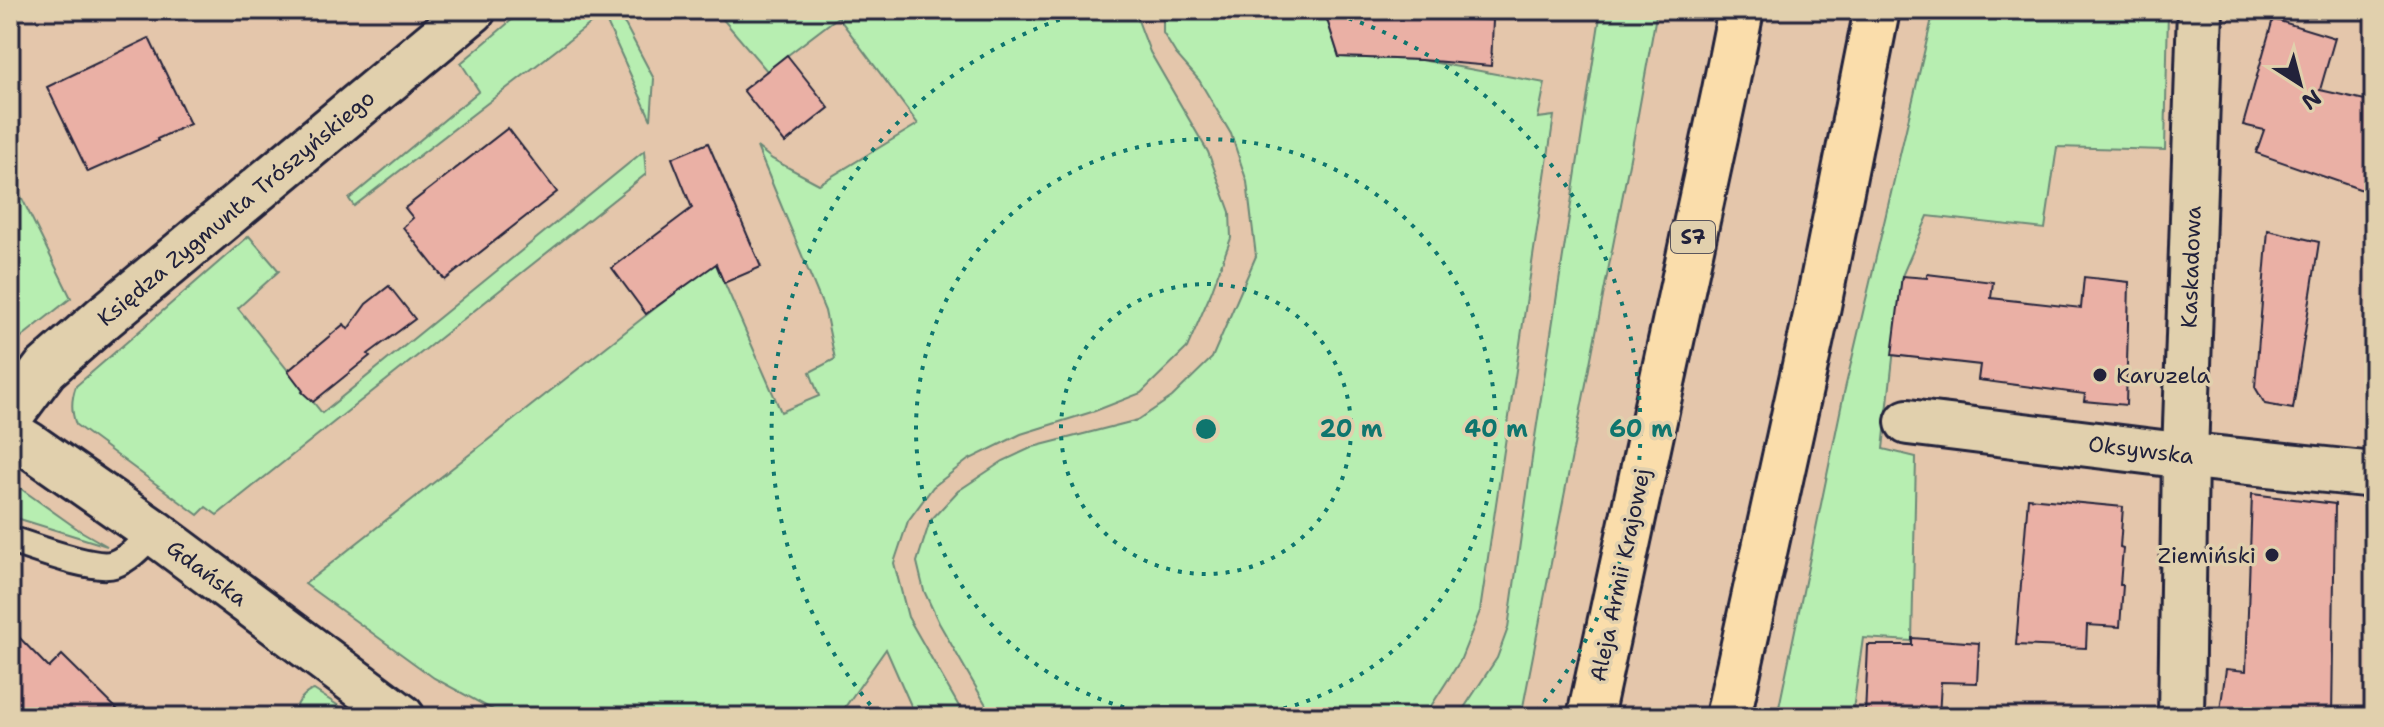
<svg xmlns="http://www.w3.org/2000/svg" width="2384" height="727" font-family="'Shantell Sans',sans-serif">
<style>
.green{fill:#b7eeb1;stroke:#6c8876;stroke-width:2}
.building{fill:#eab0a5;stroke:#22223b;stroke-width:2}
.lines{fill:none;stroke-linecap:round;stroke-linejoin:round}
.service-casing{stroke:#22223b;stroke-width:32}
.minor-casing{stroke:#22223b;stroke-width:50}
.tertiary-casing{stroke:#22223b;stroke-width:50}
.motorway-casing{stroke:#22223b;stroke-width:50}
.service{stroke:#e1d0ad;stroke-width:26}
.minor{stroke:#e1d0ad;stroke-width:44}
.tertiary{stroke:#e1d0ad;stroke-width:44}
.motorway{stroke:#faddab;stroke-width:44}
.ring{fill:none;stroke:#0f766e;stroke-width:4;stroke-dasharray:4 8}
.poi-dot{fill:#22223b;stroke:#e1d0ad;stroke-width:3}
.labels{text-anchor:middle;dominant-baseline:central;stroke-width:7;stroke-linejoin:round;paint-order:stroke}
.shield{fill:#e1d0ad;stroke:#5b565d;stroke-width:2}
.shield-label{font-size:20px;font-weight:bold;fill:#22223b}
.street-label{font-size:22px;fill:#22223b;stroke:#e1d0ad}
.poi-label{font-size:22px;fill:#22223b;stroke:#e1d0ad;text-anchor:start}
.centre{fill:#0f766e;stroke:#e1d0ad;stroke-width:4}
.ring-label{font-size:24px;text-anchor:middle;font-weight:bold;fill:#0f766e;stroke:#e1d0ad;stroke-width:7;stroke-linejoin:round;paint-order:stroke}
</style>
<rect width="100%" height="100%" fill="#e4c6ab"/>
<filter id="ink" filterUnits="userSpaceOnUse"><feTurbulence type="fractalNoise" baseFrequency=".0125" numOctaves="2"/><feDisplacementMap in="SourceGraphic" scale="16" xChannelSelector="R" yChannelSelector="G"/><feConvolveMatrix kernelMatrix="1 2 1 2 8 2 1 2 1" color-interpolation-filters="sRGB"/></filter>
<g filter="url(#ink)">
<g class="green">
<path d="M 531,10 L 614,11 L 626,26 L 654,79 L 651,120 L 603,14 L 354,206 L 349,199 L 479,91 L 461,63 L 514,18 Z"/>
<path d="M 715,10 L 1137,10 L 1136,15 L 1150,52 L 1208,152 L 1230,212 L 1231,238 L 1211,293 L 1187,348 L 1141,393 L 1095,411 L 1021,434 L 968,460 L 933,487 L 908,521 L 894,563 L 908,617 L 965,717 L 916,717 L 886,649 L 838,717 L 506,717 L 434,678 L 305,584 L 715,261 L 781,412 L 819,396 L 810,372 L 835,359 L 825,311 L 757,147 L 772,159 L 819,184 L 918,124 L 838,17 L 767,71 Z"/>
<path d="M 1166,10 L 1324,10 L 1339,57 L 1421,60 L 1545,83 L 1538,118 L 1554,116 L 1480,611 L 1460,661 L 1424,717 L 993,717 L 939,623 L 924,591 L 917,562 L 930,521 L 958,491 L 1003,461 L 1033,447 L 1138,420 L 1172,397 L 1212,358 L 1256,256 L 1247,182 L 1231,134 L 1199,80 L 1176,54 L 1163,33 L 1163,17 Z"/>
<path d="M 1601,10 L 1657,10 L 1631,153 L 1521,717 L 1458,717 L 1497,658 L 1508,628 L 1535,437 Z"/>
<path d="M 1934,10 L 2168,10 L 2165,150 L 2057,147 L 2045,229 L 1928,216 L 1902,276 L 1883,449 L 1916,457 L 1912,641 L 1863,638 L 1852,717 L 1777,717 L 1844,393 Z"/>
<path d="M 644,151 L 646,174 L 217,515 L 206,507 L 198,515 L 76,425 C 71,411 71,400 76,386 L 249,236 L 279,271 L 238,308 L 322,413 Z"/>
<path d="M 10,174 L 71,298 L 10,346 Z"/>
<path d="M 10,481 L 79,530 L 107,546 L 10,516 Z"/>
<path d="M 314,690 L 356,717 L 291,717 C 297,706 301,693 314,690 Z"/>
</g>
<g class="building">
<path d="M 1324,10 L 1397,10 L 1397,16 L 1493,20 L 1491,66 L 1421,60 L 1339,57 Z"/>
<path d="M 2273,19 L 2335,38 L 2320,90 L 2374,102 L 2374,194 L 2256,153 L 2264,130 L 2243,125 Z"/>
<path d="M 149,38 L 190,124 L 157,139 L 158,141 L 88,172 L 47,87 Z"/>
<path d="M 787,55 L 829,108 L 785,143 L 743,90 Z"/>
<path d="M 508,128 L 557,192 L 445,280 L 403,227 L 413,218 L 405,208 Z"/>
<path d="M 708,143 L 761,267 L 724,283 L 716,264 L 646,314 L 612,268 L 692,208 L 672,158 Z"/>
<path d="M 2268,230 L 2319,242 L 2293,409 L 2265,404 L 2255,387 Z"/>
<path d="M 1927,274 L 1993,282 L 1991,298 L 2081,308 L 2084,277 L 2129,282 L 2126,405 L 2084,401 L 2085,394 L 1978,380 L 1980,365 L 1892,355 L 1902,276 L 1927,278 Z"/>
<path d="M 389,286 L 415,319 L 368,354 L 370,356 L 313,402 L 302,392 L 303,391 L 288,371 L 344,324 L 348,329 L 366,304 Z"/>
<path d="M 2252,494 L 2335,504 L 2332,717 L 2219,717 L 2226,669 L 2246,671 Z"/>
<path d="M 2028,498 L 2123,507 L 2120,547 L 2123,548 L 2120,585 L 2123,585 L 2120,627 L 2087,625 L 2086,648 L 2016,645 Z"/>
<path d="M 10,628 L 49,668 L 62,655 L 125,717 L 10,717 Z"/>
<path d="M 1912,638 L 1979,643 L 1977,683 L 1941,682 L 1939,717 L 1865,717 L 1868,645 L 1912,645 Z"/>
</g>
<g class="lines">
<defs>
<path id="service" d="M 10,540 C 33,547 94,571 114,564 C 130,558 142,544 154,532"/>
<g id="minor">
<path d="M 10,416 L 45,369 L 102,319 L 473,10"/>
<path d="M 1908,422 L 2162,453 L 2374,475"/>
<path d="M 2181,717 L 2185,455 L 2200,10"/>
</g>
<path id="tertiary" d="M 10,433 L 28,444 L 154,532 L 402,717"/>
<g id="motorway">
<path d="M 1590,717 L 1724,95 L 1741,10"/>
<path d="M 1728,717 L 1817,311 L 1877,10"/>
</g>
</defs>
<use href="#service" class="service-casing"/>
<use href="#minor" class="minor-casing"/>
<use href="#tertiary" class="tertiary-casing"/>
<use href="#motorway" class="motorway-casing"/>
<use href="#service" class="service"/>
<use href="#minor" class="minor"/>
<use href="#tertiary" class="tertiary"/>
<use href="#motorway" class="motorway"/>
</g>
</g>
<g class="ring">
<circle cx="1206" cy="429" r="145"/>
<path d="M1171 717A290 290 0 1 1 1241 717"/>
<path d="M878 714A435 435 0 0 1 1086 11M1326 11A435 435 0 0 1 1534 714"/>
</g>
<g class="poi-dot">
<circle cx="2100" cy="375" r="8"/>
<circle cx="2272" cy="555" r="8"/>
</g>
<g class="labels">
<rect class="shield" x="1671" y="221" width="44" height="32" rx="6"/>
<g class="shield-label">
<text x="1693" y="237">S7</text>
</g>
<g class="street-label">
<text transform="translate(236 208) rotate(-40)">Księdza Zygmunta Trószyńskiego</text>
<text transform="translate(2191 267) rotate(-88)">Kaskadowa</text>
<text transform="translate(2141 450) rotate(7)">Oksywska</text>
<text transform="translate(207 573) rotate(37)">Gdańska</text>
<text transform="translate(1620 575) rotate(-78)">Aleja Armii Krajowej</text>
</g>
<g class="poi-label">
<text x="2116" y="375">Karuzela</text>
<text x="2256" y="555" text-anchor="end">Ziemiński</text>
</g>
</g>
<circle cx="1206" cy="429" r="12" class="centre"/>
<g class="ring-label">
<text x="1351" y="437">20 m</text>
<text x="1496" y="437">40 m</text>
<text x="1641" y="437">60 m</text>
</g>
<rect width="2384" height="727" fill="none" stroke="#e1d0ad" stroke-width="40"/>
<rect x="20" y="20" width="2344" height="687" fill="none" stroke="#22223b" stroke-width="3" filter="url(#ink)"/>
<g transform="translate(2300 84) rotate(144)" stroke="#e1d0ad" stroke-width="6" paint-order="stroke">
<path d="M0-6L14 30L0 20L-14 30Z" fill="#22223b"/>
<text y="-12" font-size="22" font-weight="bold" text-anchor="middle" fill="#22223b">N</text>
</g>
</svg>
